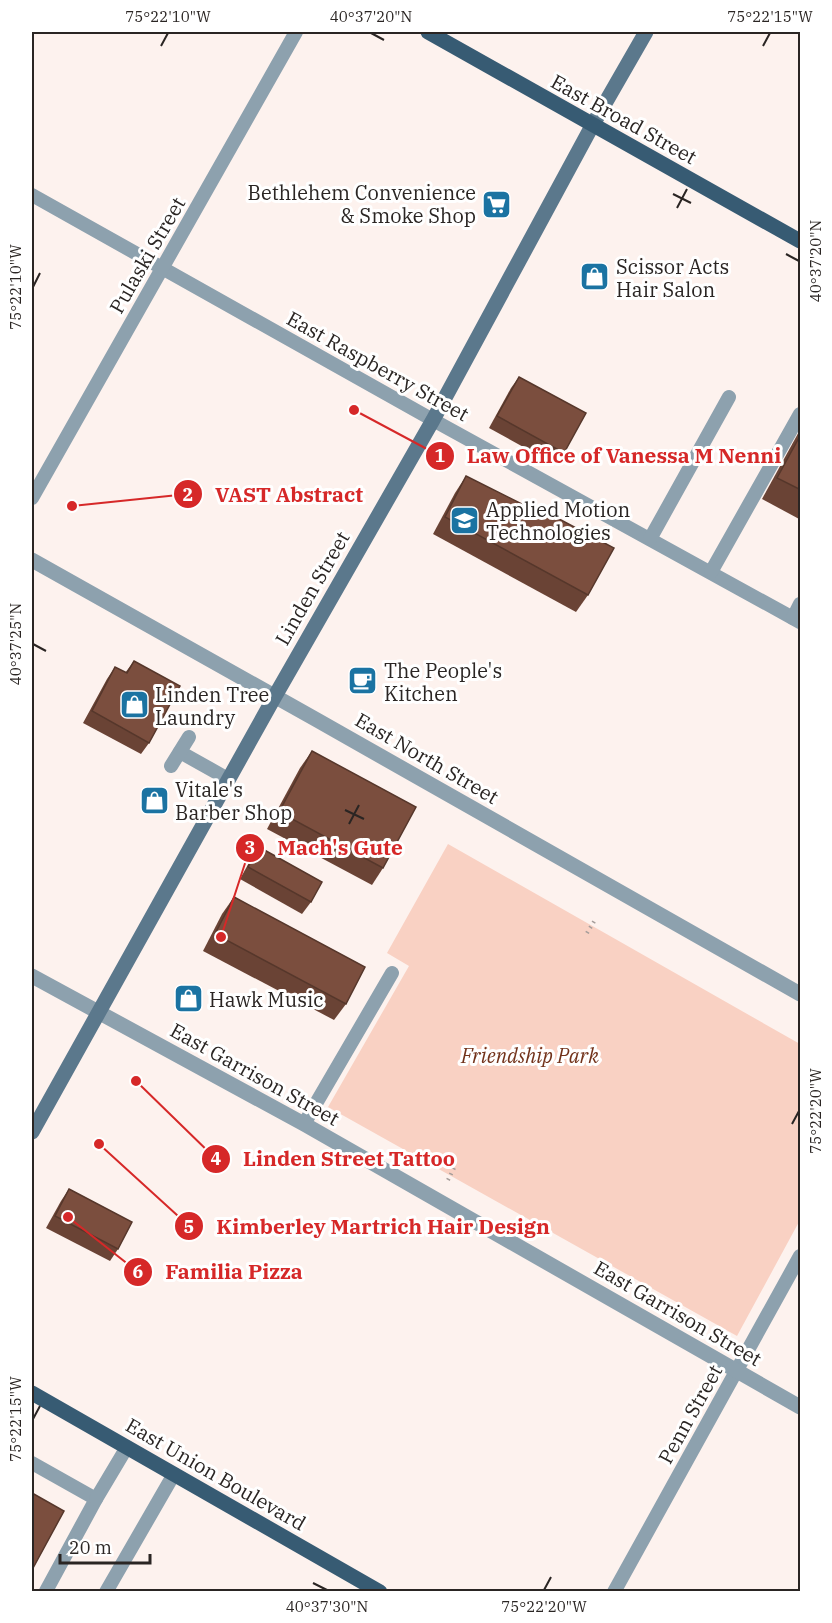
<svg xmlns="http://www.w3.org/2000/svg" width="832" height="1623" font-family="'IBM Plex Serif',serif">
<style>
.green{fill:#f9d1c3}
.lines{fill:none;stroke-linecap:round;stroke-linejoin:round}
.path{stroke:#a59d9a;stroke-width:4;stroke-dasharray:1.5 4.5;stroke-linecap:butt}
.lane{stroke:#8da1ae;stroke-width:14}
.street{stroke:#8da1ae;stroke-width:15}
.secondary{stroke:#5b788c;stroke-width:15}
.primary{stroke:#375b73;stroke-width:15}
.wall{fill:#6a4335}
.building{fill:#7b4e3e;stroke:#56372b;stroke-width:1.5}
.ticks{fill:none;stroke:#2a2523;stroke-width:2}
.labels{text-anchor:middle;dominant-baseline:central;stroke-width:6;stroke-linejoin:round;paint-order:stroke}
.street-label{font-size:20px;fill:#2a2523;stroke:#fff}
.poi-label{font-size:20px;fill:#2a2523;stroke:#fff;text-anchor:start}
.park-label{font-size:20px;font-style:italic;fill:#72321a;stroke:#fff}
.leader{fill:none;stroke:#d62828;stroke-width:2}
.callout-dot{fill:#d62828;stroke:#fff;stroke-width:2}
.mark-label{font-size:18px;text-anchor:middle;font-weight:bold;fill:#fff}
.callout-label{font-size:21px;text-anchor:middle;font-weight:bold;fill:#d62828;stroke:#fff;stroke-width:6;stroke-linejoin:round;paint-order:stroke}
.neatline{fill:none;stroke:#2a2523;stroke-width:2}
.ticks-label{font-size:15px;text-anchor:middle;fill:#2a2523}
</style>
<rect width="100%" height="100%" fill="#fdf2ee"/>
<path class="green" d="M 448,844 L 800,1044 L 800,1220 L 737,1336 L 328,1107 L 409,966 L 387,953 Z"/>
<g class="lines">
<g class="path">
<path d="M 587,933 L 595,920"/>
<path d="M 448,1180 L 456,1164"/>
</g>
<g class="lane">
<path d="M 32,195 L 433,420 L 800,622"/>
<path d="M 32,498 L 296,32"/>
<path d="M 650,539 L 729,397"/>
<path d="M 711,572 L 800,414"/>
<path d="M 793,618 L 800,604"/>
<path d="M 180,752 L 228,779"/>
<path d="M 171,766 L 189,737"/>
<path d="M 304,1124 L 392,973"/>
<path d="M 32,1463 L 96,1499 L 46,1591"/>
<path d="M 96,1499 L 127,1447"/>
<path d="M 106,1592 L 174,1474"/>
<path d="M 614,1592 L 800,1256"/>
</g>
<g class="street">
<path d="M 32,560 L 317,720 L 800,994"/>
<path d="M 32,976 L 304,1124 L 800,1407"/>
</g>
<path class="secondary" d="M 32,1132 L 275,696 L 433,420 L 592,126 L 646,32"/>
<g class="primary">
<path d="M 428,32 L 800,241"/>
<path d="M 32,1393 L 380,1592"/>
</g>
</g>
<g class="wall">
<path d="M 519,377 L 564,453 L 556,465 L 489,428 L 511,388 Z"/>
<path d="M 801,428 L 801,520 L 762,499 Z"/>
<path d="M 466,476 L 588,595 L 576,612 L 433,534 L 455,493 Z"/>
<path d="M 134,661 L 149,743 L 141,754 L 83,723 L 107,679 L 115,667 L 125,673 Z"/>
<path d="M 312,751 L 383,868 L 372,885 L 267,829 L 300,768 Z"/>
<path d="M 259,847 L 311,902 L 302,914 L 240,879 L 251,859 Z"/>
<path d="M 234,897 L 346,1004 L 334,1020 L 203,951 L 222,914 Z"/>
<path d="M 69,1189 L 118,1249 L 110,1261 L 46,1228 L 61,1201 Z"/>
</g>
<g class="building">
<path d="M 519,377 L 586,413 L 564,453 L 497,416 Z"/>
<path d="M 801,434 L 801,490 L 777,478 Z"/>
<path d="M 466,476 L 542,514 L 548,513 L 614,548 L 588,595 L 445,517 Z"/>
<path d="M 134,661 L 180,686 L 149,743 L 92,711 L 115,667 L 127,673 Z"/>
<path d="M 312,751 L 416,807 L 383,868 L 279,812 Z"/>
<path d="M 259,847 L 322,882 L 311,902 L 248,867 Z"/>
<path d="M 234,897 L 365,967 L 346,1004 L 215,934 Z"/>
<path d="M 69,1189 L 132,1222 L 118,1249 L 55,1216 Z"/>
<path d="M 32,1493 L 64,1511 L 32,1570 Z"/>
</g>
<path class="ticks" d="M 371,33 L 384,40M 161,46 L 168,33M 763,46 L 770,33M 673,194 L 691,203M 677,208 L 687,189M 786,254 L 799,261M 33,287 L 40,273M 33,644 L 46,651M 345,810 L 364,819M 349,824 L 359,805M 792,1124 L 799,1111M 33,1419 L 40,1406M 313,1583 L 327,1590M 544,1590 L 551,1577"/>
<defs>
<symbol id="supermarket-square" viewBox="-11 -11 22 22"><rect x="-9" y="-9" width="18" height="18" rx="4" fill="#1b73a2" stroke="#fff"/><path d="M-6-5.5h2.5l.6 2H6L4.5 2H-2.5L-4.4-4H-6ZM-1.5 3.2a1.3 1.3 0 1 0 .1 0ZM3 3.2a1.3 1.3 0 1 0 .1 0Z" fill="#fff"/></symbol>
<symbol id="shop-square" viewBox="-11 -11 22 22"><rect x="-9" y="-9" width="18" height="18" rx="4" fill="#1b73a2" stroke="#fff"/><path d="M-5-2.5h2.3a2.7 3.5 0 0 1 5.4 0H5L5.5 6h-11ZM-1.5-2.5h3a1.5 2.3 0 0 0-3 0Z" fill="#fff"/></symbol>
<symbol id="school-square" viewBox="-11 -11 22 22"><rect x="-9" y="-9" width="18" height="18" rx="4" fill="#1b73a2" stroke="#fff"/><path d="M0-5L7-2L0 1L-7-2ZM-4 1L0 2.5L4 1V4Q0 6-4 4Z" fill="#fff"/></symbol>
<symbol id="cafe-square" viewBox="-11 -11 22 22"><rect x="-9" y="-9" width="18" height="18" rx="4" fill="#1b73a2" stroke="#fff"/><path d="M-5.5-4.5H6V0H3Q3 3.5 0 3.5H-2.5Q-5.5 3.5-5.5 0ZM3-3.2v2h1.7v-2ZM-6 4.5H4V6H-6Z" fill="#fff"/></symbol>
</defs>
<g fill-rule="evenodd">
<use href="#supermarket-square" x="480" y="188" width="33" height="33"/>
<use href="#shop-square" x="578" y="260" width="33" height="33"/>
<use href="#school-square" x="448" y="504" width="33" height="33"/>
<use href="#cafe-square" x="346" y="664" width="33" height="33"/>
<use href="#shop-square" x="118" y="688" width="33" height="33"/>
<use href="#shop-square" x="138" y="784" width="33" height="33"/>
<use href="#shop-square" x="172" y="982" width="33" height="33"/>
</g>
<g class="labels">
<g class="street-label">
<text transform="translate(624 119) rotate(29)">East Broad Street</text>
<text transform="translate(147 255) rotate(-60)">Pulaski Street</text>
<text transform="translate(378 366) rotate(29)">East Raspberry Street</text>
<text transform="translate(312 588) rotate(-60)">Linden Street</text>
<text transform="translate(427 758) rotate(30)">East North Street</text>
<text transform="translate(255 1074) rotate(29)">East Garrison Street</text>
<text transform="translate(678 1313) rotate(30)">East Garrison Street</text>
<text transform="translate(690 1414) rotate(-61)">Penn Street</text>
<text transform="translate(216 1474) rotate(30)">East Union Boulevard</text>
</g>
<g class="poi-label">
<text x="476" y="192" text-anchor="end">Bethlehem Convenience<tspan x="476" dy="23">&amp; Smoke Shop</tspan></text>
<text x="616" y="266">Scissor Acts<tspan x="616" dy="23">Hair Salon</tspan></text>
<text x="486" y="509">Applied Motion<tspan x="486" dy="23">Technologies</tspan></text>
<text x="384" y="670">The People's<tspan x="384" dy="23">Kitchen</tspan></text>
<text x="155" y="694">Linden Tree<tspan x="155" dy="23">Laundry</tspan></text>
<text x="175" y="789">Vitale's<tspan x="175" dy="23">Barber Shop</tspan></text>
<text x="209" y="999">Hawk Music</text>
</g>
<g class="park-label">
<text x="530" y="1055">Friendship Park</text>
</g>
</g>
<path class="leader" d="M354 410L440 456M72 506L188 494M221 937L250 848M136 1081L216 1159M99 1144L189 1226M68 1217L138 1272"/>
<g class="callout-dot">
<circle cx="354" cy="410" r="6"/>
<circle cx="72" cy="506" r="6"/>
<circle cx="221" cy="937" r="6"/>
<circle cx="136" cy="1081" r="6"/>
<circle cx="99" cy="1144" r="6"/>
<circle cx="68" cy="1217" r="6"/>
<circle cx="440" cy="456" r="15"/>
<circle cx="188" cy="494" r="15"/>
<circle cx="250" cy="848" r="15"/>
<circle cx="216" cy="1159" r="15"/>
<circle cx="189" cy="1226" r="15"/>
<circle cx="138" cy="1272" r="15"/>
</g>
<g class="mark-label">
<text x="440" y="462">1</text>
<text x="188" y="501">2</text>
<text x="250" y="854">3</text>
<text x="216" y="1165">4</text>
<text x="189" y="1233">5</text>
<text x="138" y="1278">6</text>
</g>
<g class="callout-label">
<text x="624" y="463">Law Office of Vanessa M Nenni</text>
<text x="289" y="502">VAST Abstract</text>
<text x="340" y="855">Mach's Gute</text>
<text x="349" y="1166">Linden Street Tattoo</text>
<text x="383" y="1234">Kimberley Martrich Hair Design</text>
<text x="234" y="1279">Familia Pizza</text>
</g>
<rect width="832" height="1623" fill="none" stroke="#ffffff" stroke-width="66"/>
<path d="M60 1554v9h90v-9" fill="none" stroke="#2a2523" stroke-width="3"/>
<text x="69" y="1554" font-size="18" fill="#2a2523" stroke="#ffffff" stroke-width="4.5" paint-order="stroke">20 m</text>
<rect x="33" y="33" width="766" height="1557" class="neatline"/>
<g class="ticks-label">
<text x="168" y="22">75°22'10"W</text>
<text x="371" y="22">40°37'20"N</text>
<text x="770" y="22">75°22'15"W</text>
<text transform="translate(816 261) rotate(-90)" y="5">40°37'20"N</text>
<text transform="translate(16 287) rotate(-90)" y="5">75°22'10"W</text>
<text transform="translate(16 644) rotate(-90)" y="5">40°37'25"N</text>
<text transform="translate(816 1111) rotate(-90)" y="5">75°22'20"W</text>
<text transform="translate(16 1419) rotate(-90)" y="5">75°22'15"W</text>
<text x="327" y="1612">40°37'30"N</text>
<text x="544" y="1612">75°22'20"W</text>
</g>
</svg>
